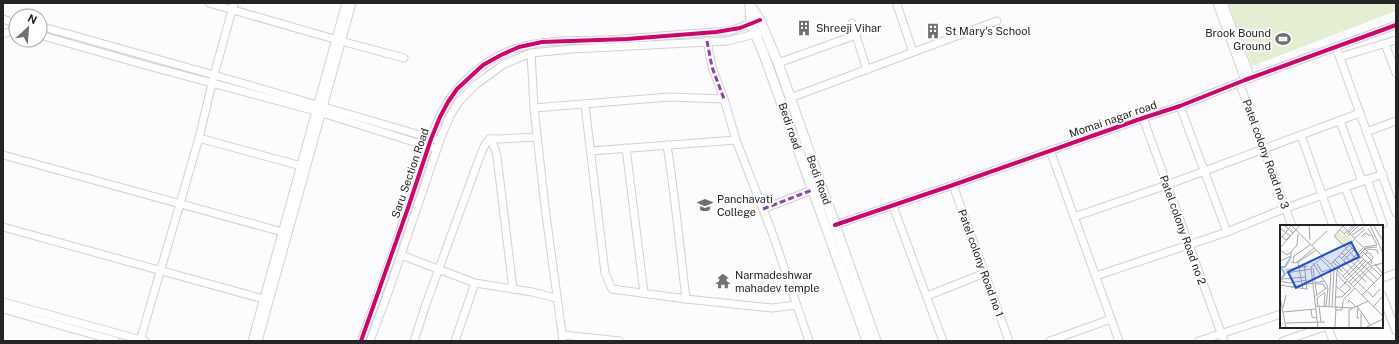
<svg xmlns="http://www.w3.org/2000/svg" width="1399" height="344" font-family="'Public Sans',sans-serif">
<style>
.green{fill:#e3eed3}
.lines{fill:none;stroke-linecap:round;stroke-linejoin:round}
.minor-casing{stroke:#d1d1d3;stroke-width:9}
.major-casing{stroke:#d1d1d3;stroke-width:11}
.minor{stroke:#fff;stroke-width:7}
.major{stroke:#fff;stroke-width:9}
.quiet{stroke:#8e44ad;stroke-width:3;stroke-dasharray:6 3;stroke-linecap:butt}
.cycleway-casing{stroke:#fff;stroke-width:6}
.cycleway{stroke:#d6006c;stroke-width:4}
.labels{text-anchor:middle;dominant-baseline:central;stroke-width:4;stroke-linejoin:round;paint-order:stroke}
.poi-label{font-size:11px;fill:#232426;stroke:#fff;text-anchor:start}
.street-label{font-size:11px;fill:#232426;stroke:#fff}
.inset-river{fill:none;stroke:#93bde7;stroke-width:2}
.inset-road{fill:none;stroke:#a5a6a8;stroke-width:1}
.view{fill:#1d4ed8;fill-opacity:0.15;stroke:#1d4ed8;stroke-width:2}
.inset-edge{fill:none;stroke:#232426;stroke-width:2}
</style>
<rect width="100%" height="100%" fill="#fcfcfe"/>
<path class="green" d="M 1228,3 L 1396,3 L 1396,11 L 1252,66 Z"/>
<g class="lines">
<defs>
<g id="minor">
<path d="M 209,3 L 341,41 L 404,58"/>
<path d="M 1217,3 L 1245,80"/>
<path d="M 1223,3 L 1251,78"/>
<path d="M 897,5 L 913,52"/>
<path d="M 3,19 L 13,23 L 16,25"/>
<path d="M 852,23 L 867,70"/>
<path d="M 40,26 L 214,75 L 434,139"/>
<path d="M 3,34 L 16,30"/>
<path d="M 40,35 L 145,65 L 316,111 L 433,148"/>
<path d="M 707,41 L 712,67 L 724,99 L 736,140 L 773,235 L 809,341"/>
<path d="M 1385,44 L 1396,73"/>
<path d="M 1336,47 L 1396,213"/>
<path d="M 531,53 L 534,108 L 545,207 L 563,341"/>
<path d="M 1340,57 L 1396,40"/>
<path d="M 778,63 L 856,35"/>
<path d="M 1239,82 L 1292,226"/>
<path d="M 790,98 L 997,21"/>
<path d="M 585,105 L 605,273 L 612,289 L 686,299 L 772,308 L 796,305"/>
<path d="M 1180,106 L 1227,232"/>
<path d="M 534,108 L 669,97 L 724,99"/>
<path d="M 1143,118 L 1224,341"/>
<path d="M 1340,121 L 1362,181"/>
<path d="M 1366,132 L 1396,121"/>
<path d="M 1301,135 L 1333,226"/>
<path d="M 199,138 L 305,167"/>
<path d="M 490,139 L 495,149 L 497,157 L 513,289"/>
<path d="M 490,139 L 499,139 L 537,137"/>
<path d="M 667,145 C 675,196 680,248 686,299"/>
<path d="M 626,148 L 644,293"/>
<path d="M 1050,150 L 1119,341"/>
<path d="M 591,151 L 736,140"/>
<path d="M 3,155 L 286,233"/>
<path d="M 1367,179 L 1383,224"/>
<path d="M 953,185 L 1009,341"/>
<path d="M 1345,187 L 1360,226"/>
<path d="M 893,206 L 943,341"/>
<path d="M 763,209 L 812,190"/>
<path d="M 1074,217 L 1167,185 L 1360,113"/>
<path d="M 835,225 L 953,185 L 1143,118 L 1180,106 L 1245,80 L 1396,25"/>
<path d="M 3,227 L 267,300"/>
<path d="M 401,255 L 475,283 L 532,292 L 556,298"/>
<path d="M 1096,276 L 1227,232 L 1286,208 L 1383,174"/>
<path d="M 1382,278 L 1396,273"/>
<path d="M 1382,295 L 1396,331"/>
<path d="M 927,296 L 985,273"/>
<path d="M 3,302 L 145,341"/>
<path d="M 3,309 L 116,341"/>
<path d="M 1328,327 L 1333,341"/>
<path d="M 563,335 L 620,341"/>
<path d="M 140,341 L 199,138 L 214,75 L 234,3"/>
<path d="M 252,341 L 346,3"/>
<path d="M 258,341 L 352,3"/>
<path d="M 361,341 C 380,291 397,241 414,190 C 424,161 432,125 449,100 C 465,76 492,55 521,47 C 548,39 577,41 605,40 C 642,38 679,34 716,32 L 730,31 L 754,22"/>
<path d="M 370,341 L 389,290 L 441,137 L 450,116 L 458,103 L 475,85 L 504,64 L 531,53 L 572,49 L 727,41 L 759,33"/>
<path d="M 414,341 L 426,304 L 482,151 L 486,143 L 490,139"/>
<path d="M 455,341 L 475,283"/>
<path d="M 1050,341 L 1111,319"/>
<path d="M 1199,341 L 1281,314"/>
<path d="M 1283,341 L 1324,327"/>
</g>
<g id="major">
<path d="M 750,5 L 760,20 L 778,63 L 876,341"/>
<path d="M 750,5 L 751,24 L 763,52 L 867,341"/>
</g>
</defs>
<use href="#minor" class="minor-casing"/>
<use href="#major" class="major-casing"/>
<use href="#minor" class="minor"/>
<use href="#major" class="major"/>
<g class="quiet">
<path d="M 707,41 L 712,67 L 724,99"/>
<path d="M 763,209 L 812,190"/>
</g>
<defs>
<g id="cycleway">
<path d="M 835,225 L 953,185 L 1143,118 L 1180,106 L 1245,80 L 1396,25"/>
<path d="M 361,341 L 409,205 L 431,139 L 440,117 L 448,102 L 457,89 L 483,65 L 501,55 L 519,47 L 542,42 L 627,39 L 716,32 L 740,28 L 760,20"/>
</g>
</defs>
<use href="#cycleway" class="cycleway-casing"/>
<use href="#cycleway" class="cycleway"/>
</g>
<defs>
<symbol id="building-bare" viewBox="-9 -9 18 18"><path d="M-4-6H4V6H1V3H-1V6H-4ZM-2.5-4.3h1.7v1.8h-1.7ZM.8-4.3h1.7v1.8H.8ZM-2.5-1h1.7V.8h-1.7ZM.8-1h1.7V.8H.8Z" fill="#6f7072" stroke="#fff" stroke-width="2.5" paint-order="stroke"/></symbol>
<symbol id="stadium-bare" viewBox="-9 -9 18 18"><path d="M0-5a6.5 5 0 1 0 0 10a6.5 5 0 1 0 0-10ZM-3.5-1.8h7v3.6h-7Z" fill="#6f7072" stroke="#fff" stroke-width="2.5" paint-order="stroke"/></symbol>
<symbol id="university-bare" viewBox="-9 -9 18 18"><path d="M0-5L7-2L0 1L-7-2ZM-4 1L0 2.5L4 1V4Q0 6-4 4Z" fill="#6f7072" stroke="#fff" stroke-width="2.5" paint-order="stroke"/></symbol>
<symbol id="temple-bare" viewBox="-9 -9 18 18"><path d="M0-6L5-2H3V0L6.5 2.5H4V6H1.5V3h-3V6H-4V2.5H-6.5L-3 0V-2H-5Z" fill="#6f7072" stroke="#fff" stroke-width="2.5" paint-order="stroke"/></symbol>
</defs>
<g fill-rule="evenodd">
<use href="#building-bare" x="793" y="17" width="22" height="22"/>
<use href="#building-bare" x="922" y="20" width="22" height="22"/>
<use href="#stadium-bare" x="1272" y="28" width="22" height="22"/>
<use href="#university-bare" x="694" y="194" width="22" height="22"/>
<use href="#temple-bare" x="712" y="270" width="22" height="22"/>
</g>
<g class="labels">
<g class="poi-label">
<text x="816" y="28">Shreeji Vihar</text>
<text x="945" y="31">St Mary's School</text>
<text x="1271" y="33" text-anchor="end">Brook Bound<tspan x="1271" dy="13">Ground</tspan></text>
<text x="717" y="199">Panchavati<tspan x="717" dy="13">College</tspan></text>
<text x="735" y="275">Narmadeshwar<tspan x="735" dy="13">mahadev temple</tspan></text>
</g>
<g class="street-label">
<text transform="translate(1113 119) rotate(-19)">Momai nagar road</text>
<text transform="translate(790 126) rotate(71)">Bedi road</text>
<text transform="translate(1266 154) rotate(70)">Patel colony Road no 3</text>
<text transform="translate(410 173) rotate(-71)">Saru Section Road</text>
<text transform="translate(819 180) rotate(70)">Bedi Road</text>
<text transform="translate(1183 230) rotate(70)">Patel colony Road no 2</text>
<text transform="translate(981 263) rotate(70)">Patel colony Road no 1</text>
</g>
</g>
<g transform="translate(1280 225)">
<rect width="103" height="103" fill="#fcfcfe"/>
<path d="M 59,6 L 62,11 L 65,8 L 73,16 L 66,23 L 54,12 Z" fill="#e3eed3"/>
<path class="inset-river" d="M 0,55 L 5,49 L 1,42 L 5,42 L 11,32"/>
<path class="inset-road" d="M 4,0 L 13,8 L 16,5M 11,0 L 103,91M 29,0 L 30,15M 90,0 L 103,28M 63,1 L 54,11 L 66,23M 94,1 L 103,16M 0,3 L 10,11 L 6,15 L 0,10M 88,3 L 97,20M 60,5 L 64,9 L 74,0M 67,9 L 76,0M 72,10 L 84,2M 68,11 L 79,0M 2,12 L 11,1M 81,12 L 85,8 L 91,11M 75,13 L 85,4M 76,15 L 88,27M 32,20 L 47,6M 69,20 L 101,51M 0,23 L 20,0M 66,24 L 97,54M 87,24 L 97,25 L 98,29M 0,25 L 7,30 L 11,27 L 17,20 L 18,9M 81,25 L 92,36 L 90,40M 62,28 L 94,58M 79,30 L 86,23 L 97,22M 59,31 L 86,57M 62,33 L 72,23M 41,34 L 53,46M 55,35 L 93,72 L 100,64M 64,35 L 74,25M 0,36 L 11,31 L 11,27M 11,37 L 16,38 L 34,23M 13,37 L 14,31 L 30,20M 53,37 L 63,47M 17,38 L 36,25M 18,38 L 23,64M 24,38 L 27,65M 33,38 L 48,62M 37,39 L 42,47 L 51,44M 51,39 L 75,14 L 63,1M 67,39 L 84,22 L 97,20M 95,39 L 103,49M 91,41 L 103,38M 33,43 L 35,57M 5,45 L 28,41M 6,48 L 31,44M 57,49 L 65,58 L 60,63M 63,51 L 85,28 L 90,28 L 93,33M 65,53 L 84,34M 2,54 L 26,52M 67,55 L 86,36M 0,56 L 9,58 L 27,55M 69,57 L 93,33M 35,58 L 37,70M 36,59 L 43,59 L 46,64M 71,59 L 90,41M 0,60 L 12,62M 56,61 L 65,69M 74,61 L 92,42M 11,62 L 45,56M 12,62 L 27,64M 82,70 L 103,49M 0,72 L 6,103M 34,72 L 48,62M 56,72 L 62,72 L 71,63 L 65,58 L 67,56M 63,75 L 75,63M 68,78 L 69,75 L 76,82M 35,81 L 73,83M 38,81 L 37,73 L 45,67M 39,81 L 41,97M 44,81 L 45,68M 46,81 L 48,63M 49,81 L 51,46M 52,81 L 54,45M 55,81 L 57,45 L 65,37M 77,81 L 90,100M 94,81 L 103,71M 3,83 L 6,70M 78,83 L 77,93 L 79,93M 31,84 L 32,92 L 36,93M 55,85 L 62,85 L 63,76M 3,87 L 35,84M 6,98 L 45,97M 38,103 L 31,42 L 43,32M 55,103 L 56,81M 69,103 L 69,85 L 88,76M 81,103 L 81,89M 85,103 L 103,94"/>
<path class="view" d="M 71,17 L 79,32 L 16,63 L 8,47 Z"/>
<rect width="103" height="103" class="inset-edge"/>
</g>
<rect width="1399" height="344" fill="none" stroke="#232426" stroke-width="8"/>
<g transform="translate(28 28) rotate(26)"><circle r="19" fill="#ffffff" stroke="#a7a7a8"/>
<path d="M0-3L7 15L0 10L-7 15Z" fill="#6f7072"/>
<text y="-6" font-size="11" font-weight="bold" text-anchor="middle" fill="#232426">N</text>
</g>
</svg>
